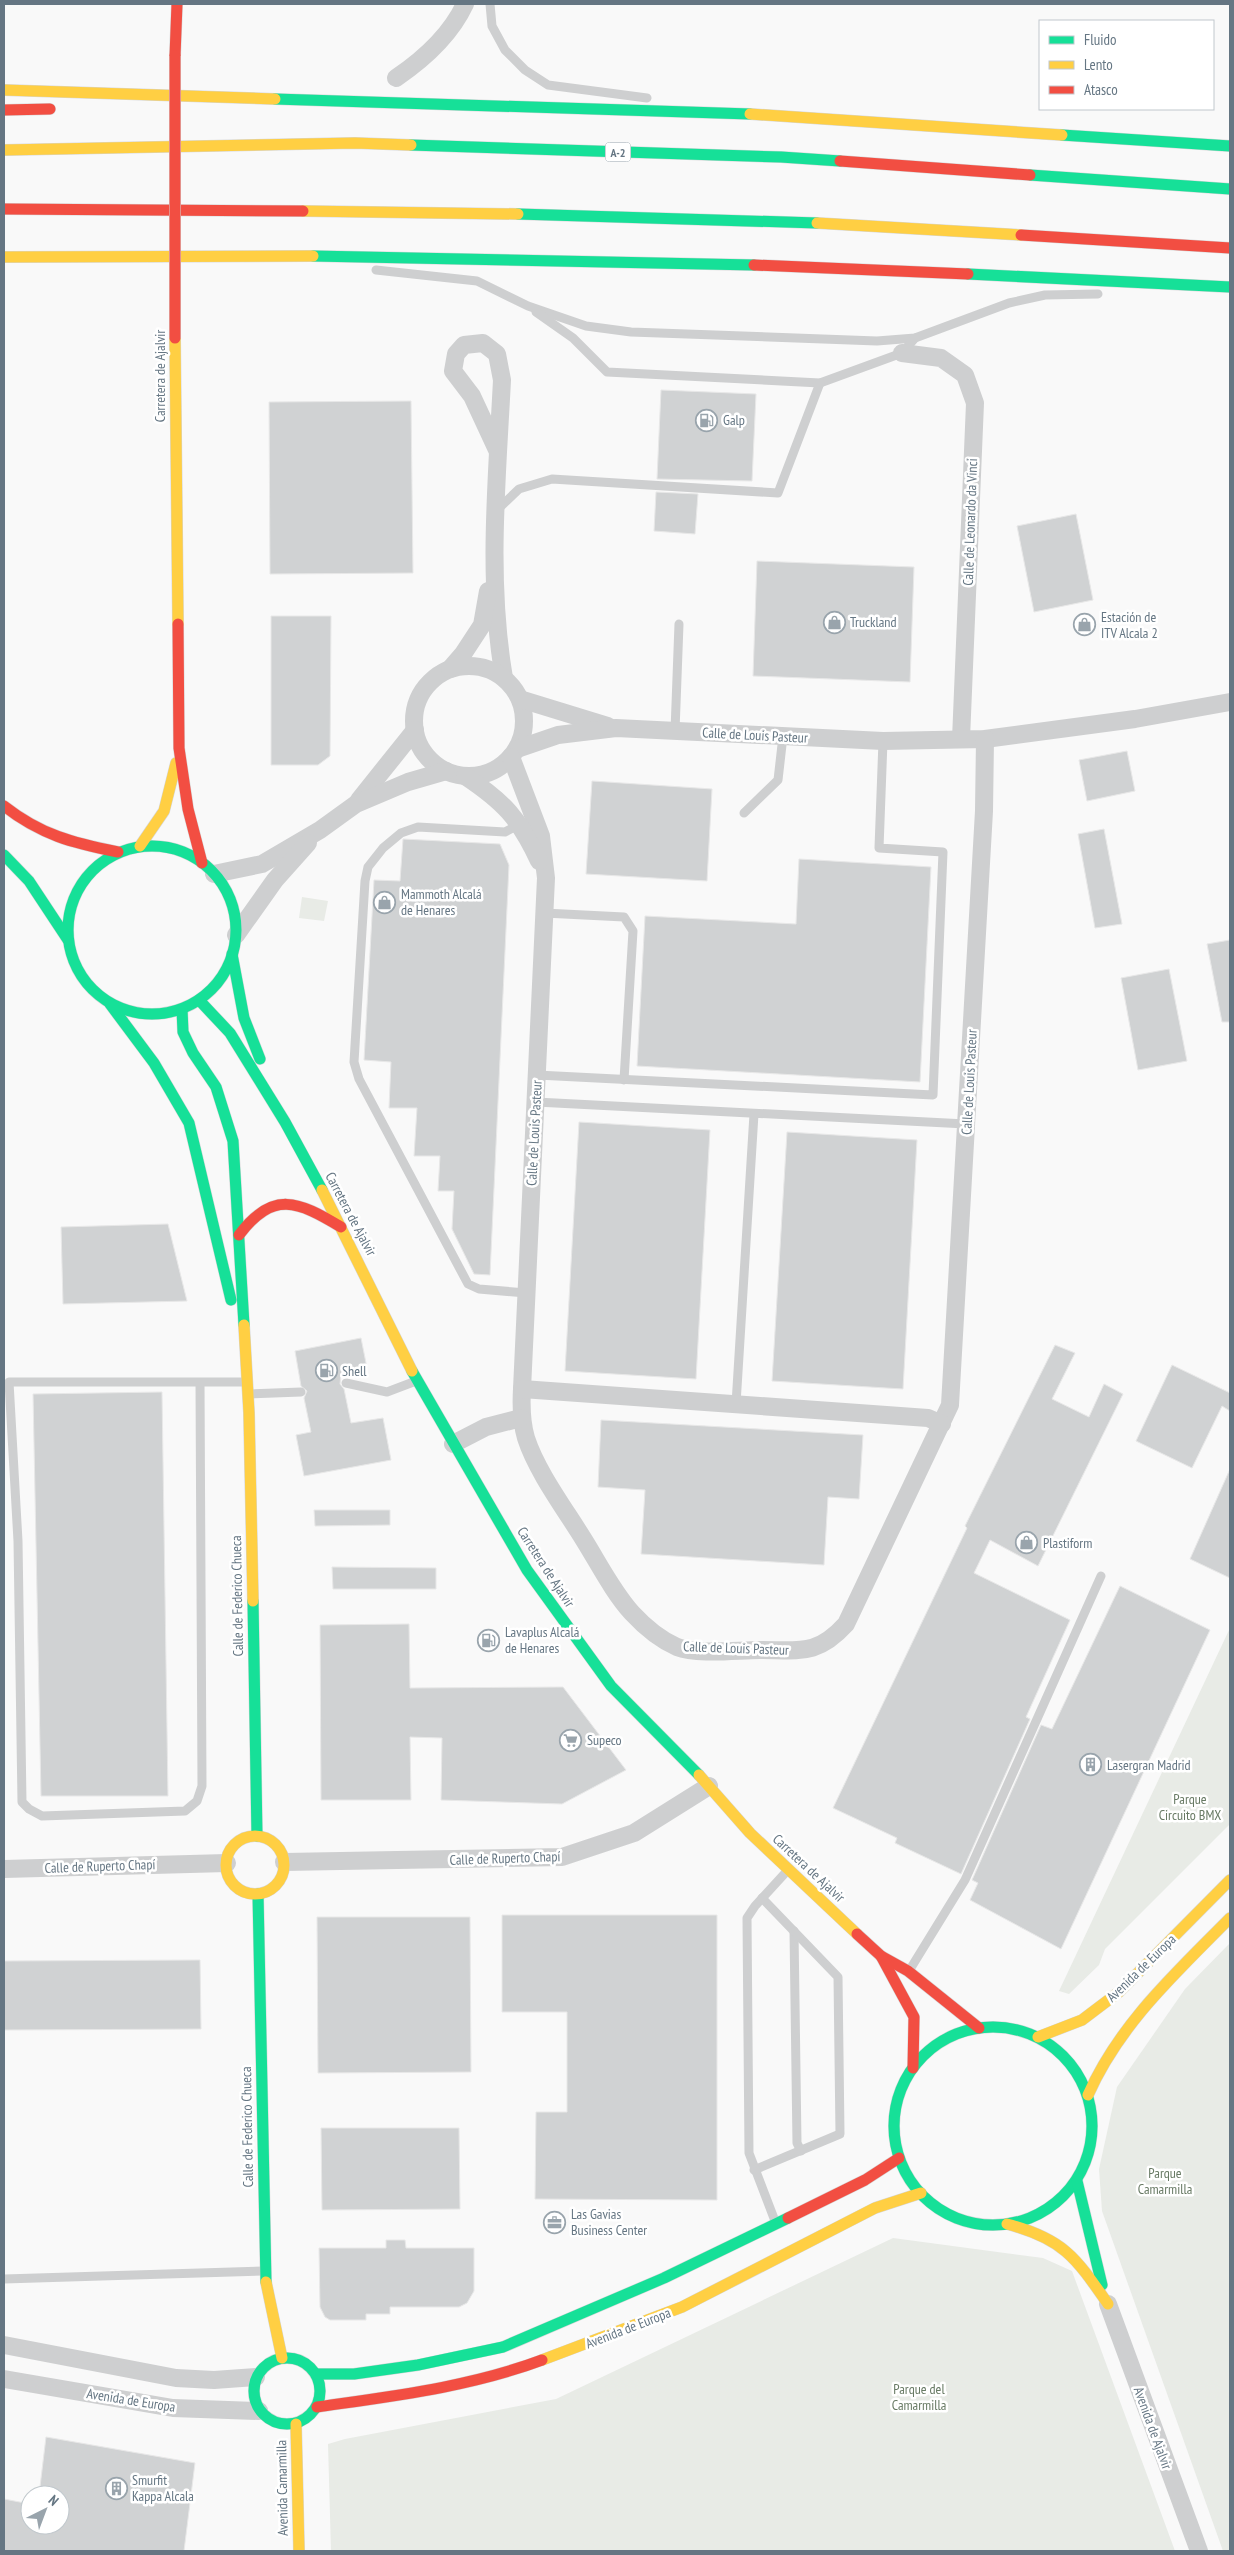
<svg xmlns="http://www.w3.org/2000/svg" width="1234" height="2555" font-family="'PT Sans Narrow',sans-serif">
<style>
.green{fill:#e8ebe6}
.building{fill:#d0d2d3;stroke:#e8e8e8}
.lines{fill:none;stroke-linecap:round;stroke-linejoin:round}
.fast-casing{stroke:#d5d6d7;stroke-width:12}
.slow-casing{stroke:#d5d6d7;stroke-width:12}
.jam-casing{stroke:#d5d6d7;stroke-width:12}
.lane{stroke:#cecfd0;stroke-width:9}
.street{stroke:#cecfd0;stroke-width:18}
.fast{stroke:#16e098;stroke-width:11}
.slow{stroke:#ffcf43;stroke-width:11}
.jam{stroke:#f24e42;stroke-width:11}
.jam-bridge-casing{stroke:#d5d6d7;stroke-width:12;stroke-linecap:butt}
.jam-bridge{stroke:#f24e42;stroke-width:11}
.labels{text-anchor:middle;dominant-baseline:central;stroke-width:5;stroke-linejoin:round;paint-order:stroke}
.shield{fill:#fff;stroke:#939fa8;stroke-width:1}
.shield-label{font-size:12px;font-weight:bold;fill:#657683}
.street-label{font-size:14px;fill:#657683;stroke:#fff}
.poi-label{font-size:14px;fill:#657683;stroke:#fff;text-anchor:start}
.park-label{font-size:14px;fill:#687a64;stroke:#fff}
</style>
<rect width="100%" height="100%" fill="#f9f9f9"/>
<g class="green">
<path d="M 302,897 L 328,901 L 324,921 L 299,918 Z"/>
<path d="M 1230,1628 L 1230,1824 L 1105,1949 L 1099,1965 L 1069,1994 L 1059,1991 Z"/>
<path d="M 1230,1943 L 1230,2551 L 1223,2551 L 1102,2211 L 1099,2169 L 1117,2087 L 1185,1989 Z"/>
<path d="M 893,2238 L 1043,2258 L 1072,2271 L 1175,2551 L 331,2551 L 328,2444 L 345,2439 L 556,2399 Z"/>
</g>
<g class="building">
<path d="M 661,390 L 756,394 L 752,481 L 657,479 Z"/>
<path d="M 411,401 L 413,573 L 270,574 L 269,402 Z"/>
<path d="M 656,492 L 698,494 L 695,534 L 654,531 Z"/>
<path d="M 1076,514 L 1093,600 L 1034,612 L 1017,526 Z"/>
<path d="M 757,561 L 914,567 L 910,682 L 753,676 Z"/>
<path d="M 271,616 L 331,616 L 330,756 L 318,765 L 271,765 Z"/>
<path d="M 1127,751 L 1135,791 L 1087,801 L 1079,760 Z"/>
<path d="M 592,781 L 712,789 L 707,881 L 586,874 Z"/>
<path d="M 1104,829 L 1122,924 L 1095,928 L 1078,834 Z"/>
<path d="M 403,839 L 500,844 L 509,865 L 490,1275 L 474,1274 L 452,1229 L 454,1191 L 438,1191 L 440,1156 L 414,1156 L 417,1108 L 389,1108 L 391,1062 L 364,1060 L 374,880 L 400,881 Z"/>
<path d="M 799,859 L 931,867 L 920,1082 L 637,1066 L 645,916 L 796,924 Z"/>
<path d="M 1230,940 L 1230,1022 L 1222,1022 L 1207,944 Z"/>
<path d="M 1169,969 L 1187,1061 L 1138,1070 L 1121,978 Z"/>
<path d="M 579,1122 L 710,1130 L 696,1379 L 565,1371 Z"/>
<path d="M 787,1132 L 917,1140 L 903,1389 L 772,1381 Z"/>
<path d="M 168,1224 L 187,1301 L 63,1304 L 61,1227 Z"/>
<path d="M 361,1338 L 367,1368 L 341,1373 L 340,1384 L 344,1389 L 351,1423 L 383,1418 L 391,1460 L 304,1476 L 296,1435 L 311,1432 L 304,1398 L 307,1391 L 301,1386 L 295,1351 Z"/>
<path d="M 1055,1345 L 1075,1353 L 1052,1399 L 1089,1417 L 1104,1384 L 1123,1394 L 1038,1566 L 990,1540 L 974,1573 L 1070,1620 L 1026,1717 L 1030,1719 L 961,1874 L 895,1843 L 897,1838 L 833,1808 L 967,1528 L 965,1526 Z"/>
<path d="M 1172,1365 L 1230,1393 L 1230,1411 L 1222,1406 L 1192,1468 L 1136,1441 Z"/>
<path d="M 162,1392 L 168,1796 L 41,1796 L 33,1394 Z"/>
<path d="M 601,1420 L 863,1435 L 859,1499 L 828,1497 L 824,1565 L 641,1554 L 645,1490 L 598,1487 Z"/>
<path d="M 1230,1469 L 1230,1578 L 1190,1559 Z"/>
<path d="M 314,1510 L 390,1510 L 390,1525 L 315,1526 Z"/>
<path d="M 332,1567 L 436,1568 L 436,1589 L 333,1589 Z"/>
<path d="M 1120,1586 L 1210,1630 L 1061,1949 L 970,1900 L 978,1883 L 972,1880 L 1041,1725 L 1052,1729 Z"/>
<path d="M 409,1624 L 410,1688 L 563,1687 L 626,1770 L 562,1804 L 441,1800 L 442,1738 L 410,1737 L 411,1800 L 321,1800 L 320,1625 Z"/>
<path d="M 502,1915 L 717,1915 L 717,2200 L 535,2199 L 536,2112 L 567,2112 L 567,2012 L 502,2012 Z"/>
<path d="M 317,1917 L 470,1917 L 471,2072 L 318,2073 Z"/>
<path d="M 200,1960 L 201,2029 L 4,2030 L 4,1961 Z"/>
<path d="M 321,2128 L 459,2128 L 460,2209 L 322,2210 Z"/>
<path d="M 386,2240 L 405,2240 L 406,2248 L 474,2248 L 474,2291 L 467,2303 L 459,2307 L 390,2307 L 390,2314 L 366,2314 L 366,2320 L 330,2320 L 325,2317 L 320,2307 L 319,2248 L 386,2248 Z"/>
<path d="M 46,2437 L 195,2463 L 184,2551 L 4,2551 L 4,2499 L 30,2504 L 30,2525 L 60,2525 L 60,2495 L 39,2495 Z"/>
</g>
<g class="lines">
<defs>
<g id="fast">
<path d="M 275,99 L 750,114"/>
<path d="M 1062,135 L 1230,146"/>
<path d="M 411,145 L 781,157 L 840,161"/>
<path d="M 1030,175 L 1230,189"/>
<path d="M 518,214 L 817,223"/>
<path d="M 313,256 L 754,265"/>
<path d="M 968,274 L 1230,287"/>
<circle cx="152" cy="930" r="84"/>
<path d="M 4,855 L 29,881 L 68,940"/>
<path d="M 232,954 L 244,1018 L 260,1059"/>
<path d="M 199,1000 L 230,1033 L 285,1122 L 322,1190"/>
<path d="M 110,1004 L 154,1063 L 189,1123 L 231,1300"/>
<path d="M 182,1009 L 183,1032 L 193,1053 L 216,1087 L 233,1141 L 244,1325"/>
<path d="M 412,1371 L 527,1570 L 611,1686 L 699,1775"/>
<path d="M 253,1601 L 257,1836"/>
<path d="M 258,1894 L 266,2282"/>
<circle cx="993" cy="2126" r="99"/>
<path d="M 1077,2181 L 1102,2285"/>
<circle cx="287" cy="2391" r="33"/>
<path d="M 316,2374 L 354,2374 L 418,2365 L 503,2347 L 664,2278 L 788,2218"/>
</g>
<g id="slow">
<path d="M 4,90 L 275,99"/>
<path d="M 750,114 L 1062,135"/>
<path d="M 4,150 L 355,143 L 411,145"/>
<path d="M 303,211 L 518,214"/>
<path d="M 817,223 L 1021,235"/>
<path d="M 4,257 L 313,256"/>
<path d="M 175,338 L 178,624"/>
<path d="M 140,846 L 164,811 L 176,763"/>
<path d="M 322,1190 L 412,1371"/>
<path d="M 244,1325 L 249,1413 L 253,1601"/>
<path d="M 699,1775 L 750,1833 L 857,1934"/>
<circle cx="255" cy="1865" r="29"/>
<path d="M 1038,2037 L 1082,2020 L 1119,1992 L 1230,1880"/>
<path d="M 1088,2095 C 1120,2023 1176,1973 1230,1918"/>
<path d="M 1007,2224 C 1064,2239 1076,2258 1108,2304"/>
<path d="M 266,2282 L 282,2358"/>
<path d="M 542,2360 L 682,2307 L 875,2208 L 921,2193"/>
<path d="M 296,2424 L 299,2551"/>
</g>
<g id="jam">
<path d="M 175,56 L 177,4"/>
<path d="M 4,110 L 50,109"/>
<path d="M 840,161 L 1030,175"/>
<path d="M 4,209 L 303,211"/>
<path d="M 1021,235 L 1230,248"/>
<path d="M 754,265 L 968,274"/>
<path d="M 178,624 L 179,748 L 188,809 L 202,863"/>
<path d="M 4,806 C 41,835 73,843 118,852"/>
<path d="M 239,1235 C 273,1190 298,1201 341,1227"/>
<path d="M 857,1934 L 881,1956 L 908,1971 L 979,2028"/>
<path d="M 881,1956 L 914,2017 L 913,2068"/>
<path d="M 788,2218 L 865,2180 L 899,2158"/>
<path d="M 317,2407 C 393,2396 470,2387 542,2360"/>
</g>
</defs>
<use href="#fast" class="fast-casing"/>
<use href="#slow" class="slow-casing"/>
<use href="#jam" class="jam-casing"/>
<g class="lane">
<path d="M 490,4 L 492,26 L 505,50 L 525,70 L 548,85 L 647,98"/>
<path d="M 376,270 L 477,281 L 528,306 L 586,326 L 631,332 L 877,341 L 915,338 L 1009,303 L 1045,295 L 1098,294"/>
<path d="M 536,312 L 573,338 L 607,372 L 820,383 L 902,353 L 915,338"/>
<path d="M 496,511 L 519,489 L 552,479 L 778,493 L 820,383"/>
<path d="M 675,731 L 679,624"/>
<path d="M 744,813 L 778,780 L 783,736"/>
<path d="M 520,824 L 505,832 L 418,827 L 401,833 L 383,848 L 368,867 L 365,881 L 354,1062 L 359,1079 L 468,1284 L 479,1289 L 526,1293"/>
<path d="M 544,913 L 624,917 L 633,931 L 624,1080"/>
<path d="M 537,1075 L 933,1095 L 943,852 L 879,848 L 883,741"/>
<path d="M 536,1102 L 966,1124"/>
<path d="M 200,1382 L 202,1786 L 197,1801 L 185,1811 L 42,1816 L 29,1809 L 22,1802 L 18,1541 L 9,1382 L 245,1382"/>
<path d="M 346,1383 L 387,1392 L 416,1381"/>
<path d="M 249,1394 L 301,1392"/>
<path d="M 736,1404 L 754,1114"/>
<path d="M 794,1931 L 797,2143 L 801,2151"/>
<path d="M 909,1971 L 965,1880 L 1101,1576"/>
<path d="M 754,2170 L 840,2134 L 838,1977 L 762,1898"/>
<path d="M 775,2221 L 749,2153 L 747,1918 L 755,1906 L 787,1871"/>
<path d="M 4,2279 L 263,2271"/>
</g>
<g class="street">
<path d="M 396,78 C 424,59 451,34 465,4"/>
<path d="M 902,353 L 941,358 L 965,375 L 975,403 L 961,739"/>
<path d="M 498,452 L 472,396 L 453,371 L 456,354 L 464,345 L 483,343 L 497,354 L 502,380 C 497,480 487,579 504,678"/>
<circle cx="469" cy="721" r="55"/>
<path d="M 450,669 L 463,654 L 482,625 L 488,591"/>
<path d="M 520,699 L 608,726"/>
<path d="M 517,749 L 558,735 L 616,728 L 883,741 L 985,739 L 1135,719 L 1230,702"/>
<path d="M 511,757 L 541,836 L 546,878 L 522,1389 C 521,1406 521,1421 526,1438 C 537,1472 565,1509 584,1540 C 599,1564 613,1592 632,1613 C 644,1626 661,1640 677,1647 C 698,1655 737,1650 760,1650 C 800,1650 817,1656 846,1624 L 950,1405 L 984,811 L 985,739"/>
<path d="M 465,776 C 504,802 519,818 539,861"/>
<path d="M 359,800 L 415,730"/>
<path d="M 214,874 L 262,864 L 320,830 L 356,804 L 408,782 L 446,771"/>
<path d="M 236,935 L 275,880 L 308,843"/>
<path d="M 522,1389 L 928,1418 L 942,1424"/>
<path d="M 453,1444 L 486,1427 L 521,1418"/>
<path d="M 284,1862 L 562,1857 L 634,1833 L 709,1786"/>
<path d="M 4,1869 L 227,1863"/>
<path d="M 1108,2304 L 1199,2551"/>
<path d="M 4,2345 L 176,2378 L 214,2380 L 256,2377"/>
<path d="M 4,2379 L 173,2408 L 259,2411"/>
</g>
<use href="#fast" class="fast"/>
<use href="#slow" class="slow"/>
<use href="#jam" class="jam"/>
<defs>
<path id="jam-bridge" d="M 175,56 L 175,338"/>
</defs>
<use href="#jam-bridge" class="jam-bridge-casing"/>
<use href="#jam-bridge" class="jam-bridge"/>
</g>
<defs>
<symbol id="fuel-ring" viewBox="-11 -11 22 22"><circle r="9.5" fill="#fff" stroke="#99a4ac" stroke-width="1.5"/><path d="M-5.5-6h7V0h2V4h1.3V-2.5L3-4.5l.8-.8L6-3V5H2.5V1h-1V6h-7ZM-4.2-4.7v3.2H.2V-4.7Z" fill="#99a4ac"/></symbol>
<symbol id="shop-ring" viewBox="-11 -11 22 22"><circle r="9.5" fill="#fff" stroke="#99a4ac" stroke-width="1.5"/><path d="M-5-2.5h2.3a2.7 3.5 0 0 1 5.4 0H5L5.5 6h-11ZM-1.5-2.5h3a1.5 2.3 0 0 0-3 0Z" fill="#99a4ac"/></symbol>
<symbol id="supermarket-ring" viewBox="-11 -11 22 22"><circle r="9.5" fill="#fff" stroke="#99a4ac" stroke-width="1.5"/><path d="M-6-5.5h2.5l.6 2H6L4.5 2H-2.5L-4.4-4H-6ZM-1.5 3.2a1.3 1.3 0 1 0 .1 0ZM3 3.2a1.3 1.3 0 1 0 .1 0Z" fill="#99a4ac"/></symbol>
<symbol id="building-ring" viewBox="-11 -11 22 22"><circle r="9.5" fill="#fff" stroke="#99a4ac" stroke-width="1.5"/><path d="M-4-6H4V6H1V3H-1V6H-4ZM-2.5-4.3h1.7v1.8h-1.7ZM.8-4.3h1.7v1.8H.8ZM-2.5-1h1.7V.8h-1.7ZM.8-1h1.7V.8H.8Z" fill="#99a4ac"/></symbol>
<symbol id="office-ring" viewBox="-11 -11 22 22"><circle r="9.5" fill="#fff" stroke="#99a4ac" stroke-width="1.5"/><path d="M-6-3h4V-5.5h4V-3h4V5H-6ZM-1-4.5V-3h2v-1.5ZM-6 0V1H6V0Z" fill="#99a4ac"/></symbol>
</defs>
<g fill-rule="evenodd">
<use href="#fuel-ring" x="694" y="408" width="25" height="25"/>
<use href="#shop-ring" x="822" y="610" width="25" height="25"/>
<use href="#shop-ring" x="1072" y="612" width="25" height="25"/>
<use href="#shop-ring" x="372" y="890" width="25" height="25"/>
<use href="#fuel-ring" x="314" y="1358" width="25" height="25"/>
<use href="#shop-ring" x="1014" y="1530" width="25" height="25"/>
<use href="#fuel-ring" x="476" y="1628" width="25" height="25"/>
<use href="#supermarket-ring" x="558" y="1728" width="25" height="25"/>
<use href="#building-ring" x="1078" y="1752" width="25" height="25"/>
<use href="#office-ring" x="542" y="2210" width="25" height="25"/>
<use href="#building-ring" x="104" y="2476" width="25" height="25"/>
</g>
<g class="labels">
<rect class="shield" x="605.5" y="142.5" width="25" height="19" rx="4"/>
<g class="shield-label">
<text x="618" y="152">A-2</text>
</g>
<g class="street-label">
<text transform="translate(160 376) rotate(-90)">Carretera de Ajalvir</text>
<text transform="translate(970 522) rotate(-88)">Calle de Leonardo da Vinci</text>
<text transform="translate(755 735) rotate(3)">Calle de Louis Pasteur</text>
<text transform="translate(969 1082) rotate(-87)">Calle de Louis Pasteur</text>
<text transform="translate(534 1133) rotate(-87)">Calle de Louis Pasteur</text>
<text transform="translate(351 1214) rotate(62)">Carretera de Ajalvir</text>
<text transform="translate(546 1567) rotate(57)">Carretera de Ajalvir</text>
<text transform="translate(237 1596) rotate(-91)">Calle de Federico Chueca</text>
<text transform="translate(736 1648) rotate(2)">Calle de Louis Pasteur</text>
<text transform="translate(505 1858) rotate(-2)">Calle de Ruperto Chapí</text>
<text transform="translate(100 1866) rotate(-2)">Calle de Ruperto Chapí</text>
<text transform="translate(809 1868) rotate(43)">Carretera de Ajalvir</text>
<text transform="translate(1141 1968) rotate(-44)">Avenida de Europa</text>
<text transform="translate(247 2127) rotate(-91)">Calle de Federico Chueca</text>
<text transform="translate(628 2328) rotate(-21)">Avenida de Europa</text>
<text transform="translate(131 2400) rotate(9)">Avenida de Europa</text>
<text transform="translate(1153 2428) rotate(70)">Avenida de Ajalvir</text>
<text transform="translate(282 2488) rotate(-91)">Avenida Camarmilla</text>
</g>
<g class="poi-label">
<text x="723" y="420">Galp</text>
<text x="1101" y="617">Estación de<tspan x="1101" dy="16">ITV Alcala 2</tspan></text>
<text x="850" y="622">Truckland</text>
<text x="401" y="894">Mammoth Alcalá<tspan x="401" dy="16">de Henares</tspan></text>
<text x="342" y="1371">Shell</text>
<text x="1043" y="1543">Plastiform</text>
<text x="505" y="1632">Lavaplus Alcalá<tspan x="505" dy="16">de Henares</tspan></text>
<text x="587" y="1740">Supeco</text>
<text x="1107" y="1765">Lasergran Madrid</text>
<text x="571" y="2214">Las Gavias<tspan x="571" dy="16">Business Center</tspan></text>
<text x="132" y="2480">Smurfit<tspan x="132" dy="16">Kappa Alcala</tspan></text>
</g>
<g class="park-label">
<text x="1190" y="1799">Parque<tspan x="1190" dy="16">Circuito BMX</tspan></text>
<text x="1165" y="2173">Parque<tspan x="1165" dy="16">Camarmilla</tspan></text>
<text x="919" y="2389">Parque del<tspan x="919" dy="16">Camarmilla</tspan></text>
</g>
</g>
<rect width="1234" height="2555" fill="none" stroke="#657683" stroke-width="10"/>
<rect x="1039" y="20" width="175" height="90" fill="#ffffff" stroke="#c1c8cd"/>
<rect x="1049" y="36" width="25" height="8" fill="#16e098" stroke="#c1c8cd"/>
<text x="1084" y="45" font-size="15" fill="#657683">Fluido</text>
<rect x="1049" y="61" width="25" height="8" fill="#ffcf43" stroke="#c1c8cd"/>
<text x="1084" y="70" font-size="15" fill="#657683">Lento</text>
<rect x="1049" y="86" width="25" height="8" fill="#f24e42" stroke="#c1c8cd"/>
<text x="1084" y="95" font-size="15" fill="#657683">Atasco</text>
<g transform="translate(45 2510) rotate(42)"><circle r="24" fill="#ffffff" stroke="#c1c8cd"/>
<path d="M0-4L9 19L0 12L-9 19Z" fill="#99a4ac"/>
<text y="-8" font-size="14" font-weight="bold" text-anchor="middle" fill="#657683">N</text>
</g>
</svg>
